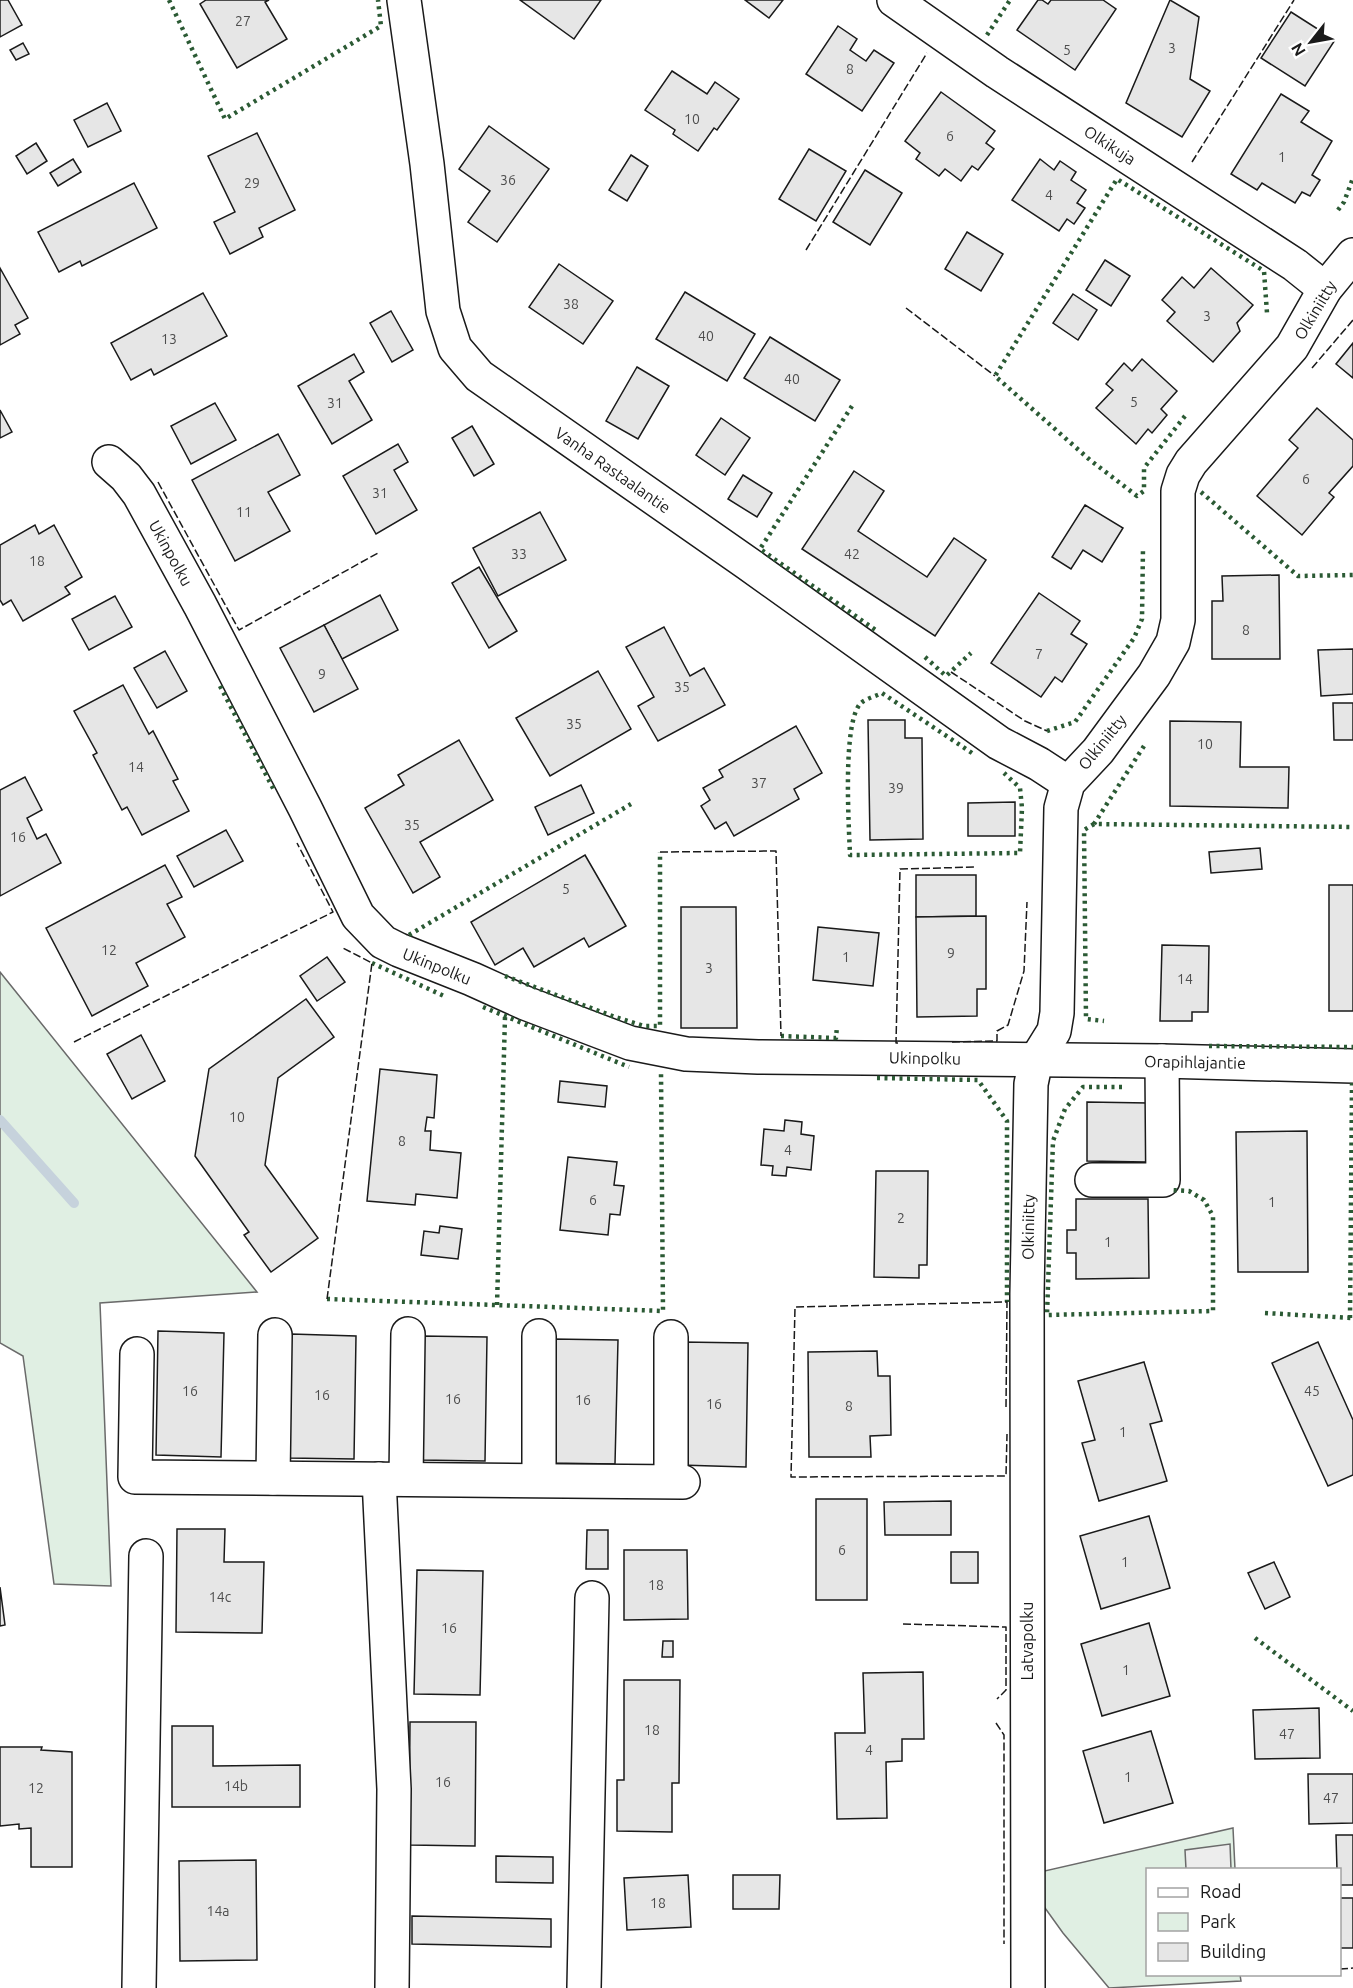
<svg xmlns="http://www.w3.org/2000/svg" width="1353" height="1988" font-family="Ubuntu,sans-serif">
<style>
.green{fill:#e0efe3;stroke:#6a6a6a;stroke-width:1.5}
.parking{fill:#ededed;stroke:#6a6a6a;stroke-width:1.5}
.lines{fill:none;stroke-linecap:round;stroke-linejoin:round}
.stream{stroke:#c6d2dc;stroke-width:10}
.building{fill:#e6e6e6;stroke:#1a1a1a;stroke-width:1.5}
.minor-casing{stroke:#1a1a1a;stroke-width:36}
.minor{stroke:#fff;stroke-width:33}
.hedge{stroke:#2b5a34;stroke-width:4.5;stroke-dasharray:3 4.5;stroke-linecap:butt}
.fence{stroke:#1a1a1a;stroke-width:1.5;stroke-dasharray:8 3;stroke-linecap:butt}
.labels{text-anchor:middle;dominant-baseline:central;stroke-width:4.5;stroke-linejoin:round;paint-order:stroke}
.number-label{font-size:14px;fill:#4d4d4d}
.street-label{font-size:16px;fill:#1a1a1a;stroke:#fff}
</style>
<rect width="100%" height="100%" fill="#fff"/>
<g class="green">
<path d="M 0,972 L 257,1292 L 100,1303 L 111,1586 L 54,1584 L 23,1356 L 0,1343 Z"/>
<path d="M 1233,1828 L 1235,1869 L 1148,1870 L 1148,1974 L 1240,1975 L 1241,1981 L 1109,1988 L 1063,1933 L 1040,1901 L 1040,1872 Z"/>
</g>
<path class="parking" d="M 1230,1844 L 1231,1869 L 1186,1869 L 1185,1850 Z"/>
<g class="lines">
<path class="stream" d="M 0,1120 L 74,1203"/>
</g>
<g class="building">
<path d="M 0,0 L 8,0 L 22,25 L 0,37 Z"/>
<path d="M 206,0 L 269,0 L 265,2 L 287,39 L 237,68 L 200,4 Z"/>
<path d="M 520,0 L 601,0 L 574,39 Z"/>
<path d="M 745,0 L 783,0 L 769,18 Z"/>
<path d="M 1038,0 L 1042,0 L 1048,4 L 1051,0 L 1103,0 L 1116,9 L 1075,70 L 1017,30 Z"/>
<path d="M 1170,0 L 1199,17 L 1190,79 L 1210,91 L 1182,137 L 1126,103 Z"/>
<path d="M 1291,12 L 1335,40 L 1305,86 L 1261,58 Z"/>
<path d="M 838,26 L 857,39 L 850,50 L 866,61 L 874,50 L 894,63 L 862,111 L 806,74 Z"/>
<path d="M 23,43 L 29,54 L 16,60 L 10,50 Z"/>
<path d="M 672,71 L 707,94 L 715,82 L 739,99 L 717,130 L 714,128 L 698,151 L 673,134 L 675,130 L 645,110 Z"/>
<path d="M 941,92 L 995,131 L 986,143 L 994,149 L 978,170 L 972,166 L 961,181 L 945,169 L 939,176 L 916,159 L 920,153 L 905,141 Z"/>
<path d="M 1281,94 L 1309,111 L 1301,122 L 1332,141 L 1312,175 L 1320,180 L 1310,196 L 1302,192 L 1295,203 L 1262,183 L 1257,190 L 1231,174 Z"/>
<path d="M 107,103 L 121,131 L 88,147 L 74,120 Z"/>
<path d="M 489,126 L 549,169 L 497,242 L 468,222 L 490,191 L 459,169 Z"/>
<path d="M 257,133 L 295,210 L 259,228 L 263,237 L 230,254 L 214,222 L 235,212 L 208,156 Z"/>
<path d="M 36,143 L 47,161 L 27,174 L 16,156 Z"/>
<path d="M 809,149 L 846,171 L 816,221 L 779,199 Z"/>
<path d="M 631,155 L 648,166 L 627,201 L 609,190 Z"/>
<path d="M 73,159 L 81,172 L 58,186 L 50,173 Z"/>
<path d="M 1040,159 L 1054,170 L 1060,161 L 1076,172 L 1071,180 L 1086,190 L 1077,203 L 1085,208 L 1074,224 L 1067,219 L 1059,231 L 1012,200 Z"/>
<path d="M 865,170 L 902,193 L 870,245 L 833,222 Z"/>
<path d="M 134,183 L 157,228 L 82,266 L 80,261 L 59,272 L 38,232 Z"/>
<path d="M 967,232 L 1003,254 L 981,291 L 945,269 Z"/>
<path d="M 1105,260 L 1130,276 L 1111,306 L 1086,290 Z"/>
<path d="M 559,264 L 613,301 L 583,344 L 529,307 Z"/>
<path d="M 0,268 L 28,318 L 15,325 L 20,334 L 0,345 Z"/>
<path d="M 1211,268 L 1253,305 L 1237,323 L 1240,331 L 1213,362 L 1167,321 L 1175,312 L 1162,300 L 1182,277 L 1194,288 Z"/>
<path d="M 685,292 L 755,334 L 727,381 L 656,339 Z"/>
<path d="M 203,293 L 227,336 L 154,375 L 151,369 L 131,380 L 111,343 Z"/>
<path d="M 1073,294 L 1097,310 L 1078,340 L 1053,323 Z"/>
<path d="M 391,311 L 413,350 L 392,362 L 370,323 Z"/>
<path d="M 770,337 L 840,380 L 815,421 L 744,378 Z"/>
<path d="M 1353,343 L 1353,378 L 1336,364 Z"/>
<path d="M 354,354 L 364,372 L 349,381 L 372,420 L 332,444 L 298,386 Z"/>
<path d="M 1142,359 L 1177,391 L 1161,409 L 1167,415 L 1152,433 L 1148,429 L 1136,444 L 1096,408 L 1113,390 L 1106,384 L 1124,363 L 1132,371 Z"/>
<path d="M 637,367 L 669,386 L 638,439 L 606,421 Z"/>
<path d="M 215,403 L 236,440 L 191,464 L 171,426 Z"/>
<path d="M 1317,408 L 1353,440 L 1353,466 L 1329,493 L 1334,497 L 1302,535 L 1257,496 L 1298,448 L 1289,440 Z"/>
<path d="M 0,410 L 12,432 L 0,438 Z"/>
<path d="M 721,418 L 750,438 L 725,475 L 696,455 Z"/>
<path d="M 472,426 L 494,464 L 474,476 L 452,438 Z"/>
<path d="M 278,434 L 300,475 L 268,492 L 290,531 L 235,561 L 192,480 Z"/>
<path d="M 398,444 L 408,462 L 394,470 L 417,510 L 376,534 L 343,476 Z"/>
<path d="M 854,471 L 884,491 L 858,531 L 927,577 L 954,538 L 986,560 L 935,636 L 802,549 Z"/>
<path d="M 743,475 L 772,493 L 757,517 L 728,499 Z"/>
<path d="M 1085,505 L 1123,528 L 1102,562 L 1083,550 L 1071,569 L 1052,557 Z"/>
<path d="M 540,512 L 566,560 L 498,596 L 473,548 Z"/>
<path d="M 35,525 L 39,534 L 54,525 L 82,577 L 65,587 L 70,594 L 23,621 L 11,600 L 3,605 L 0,600 L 0,545 Z"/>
<path d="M 479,567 L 517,631 L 489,648 L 452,583 Z"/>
<path d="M 1279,575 L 1280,659 L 1212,659 L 1212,601 L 1223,601 L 1222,576 Z"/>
<path d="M 1039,593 L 1080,621 L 1071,634 L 1087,644 L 1062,682 L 1055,677 L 1041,697 L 991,663 Z"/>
<path d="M 380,595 L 398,630 L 342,659 L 324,625 Z"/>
<path d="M 115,596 L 132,627 L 89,650 L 72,619 Z"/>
<path d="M 324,625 L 358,689 L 314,712 L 280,648 Z"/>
<path d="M 664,627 L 690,676 L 704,668 L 725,705 L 658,741 L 638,706 L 654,697 L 626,647 Z"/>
<path d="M 1353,649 L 1353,694 L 1321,696 L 1318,650 Z"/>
<path d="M 165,651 L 187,691 L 157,708 L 134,668 Z"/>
<path d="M 598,671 L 631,729 L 550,776 L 516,718 Z"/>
<path d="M 123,685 L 149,734 L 153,731 L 178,779 L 173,781 L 189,811 L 142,835 L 127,807 L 122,810 L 93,755 L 97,753 L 74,711 Z"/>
<path d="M 1333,703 L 1353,703 L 1353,740 L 1334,740 Z"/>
<path d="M 868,720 L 905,720 L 905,738 L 922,738 L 923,839 L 870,840 Z"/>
<path d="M 1170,721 L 1241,722 L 1240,767 L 1289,767 L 1288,808 L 1170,806 Z"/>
<path d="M 796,726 L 822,773 L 794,789 L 799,799 L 734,836 L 726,822 L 715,829 L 701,806 L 710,800 L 703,788 L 723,777 L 719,770 Z"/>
<path d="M 459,740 L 493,800 L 420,842 L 440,877 L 413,893 L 365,808 L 404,785 L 398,775 Z"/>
<path d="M 25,777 L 42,810 L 27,818 L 37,839 L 46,834 L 61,863 L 0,896 L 0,790 Z"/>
<path d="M 581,785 L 594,813 L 548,835 L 535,807 Z"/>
<path d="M 1015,802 L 1015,836 L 968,836 L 968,803 Z"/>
<path d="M 226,830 L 243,861 L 194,887 L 177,856 Z"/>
<path d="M 1260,848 L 1262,869 L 1211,873 L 1209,852 Z"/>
<path d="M 585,855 L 626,926 L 589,947 L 584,938 L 534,967 L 523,948 L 495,965 L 471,922 Z"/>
<path d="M 165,865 L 182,897 L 167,904 L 185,937 L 136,963 L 148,986 L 92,1016 L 46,928 Z"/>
<path d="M 916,875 L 976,875 L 976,916 L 916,917 Z"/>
<rect x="1329" y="885" width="24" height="126"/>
<path d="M 681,907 L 736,907 L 737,1028 L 681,1028 Z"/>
<path d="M 986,916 L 986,989 L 977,989 L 977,1016 L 917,1017 L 916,917 Z"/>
<path d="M 818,927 L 879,933 L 873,986 L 813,980 Z"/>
<path d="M 1162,945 L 1209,946 L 1208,1012 L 1192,1012 L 1192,1021 L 1160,1021 Z"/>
<path d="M 327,957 L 345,982 L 317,1001 L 300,976 Z"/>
<path d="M 306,999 L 334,1037 L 278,1078 L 265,1165 L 318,1238 L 271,1272 L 244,1235 L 249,1232 L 195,1156 L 209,1069 Z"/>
<path d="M 141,1035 L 165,1081 L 132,1099 L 107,1054 Z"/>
<path d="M 380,1069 L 437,1075 L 434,1118 L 427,1117 L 425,1131 L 431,1131 L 430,1150 L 461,1153 L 457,1198 L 416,1194 L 415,1205 L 367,1201 Z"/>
<path d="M 560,1081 L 607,1086 L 605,1107 L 558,1102 Z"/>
<path d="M 1087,1102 L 1148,1103 L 1147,1162 L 1087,1161 Z"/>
<path d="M 785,1120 L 802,1122 L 801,1134 L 814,1136 L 811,1170 L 787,1167 L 786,1176 L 772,1175 L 773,1166 L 761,1165 L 764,1129 L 784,1131 Z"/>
<path d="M 1307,1131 L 1308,1272 L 1238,1272 L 1236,1132 Z"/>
<path d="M 568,1157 L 617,1162 L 614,1185 L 624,1186 L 620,1215 L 610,1214 L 608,1235 L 560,1230 Z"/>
<path d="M 876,1171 L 928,1171 L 927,1265 L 919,1265 L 919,1278 L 874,1277 Z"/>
<path d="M 1076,1199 L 1148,1199 L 1149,1278 L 1076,1279 L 1076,1253 L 1067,1253 L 1067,1230 L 1076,1230 Z"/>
<path d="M 440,1226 L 462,1229 L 458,1259 L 421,1255 L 424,1231 L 439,1233 Z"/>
<path d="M 158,1331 L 224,1333 L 221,1457 L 156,1455 Z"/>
<path d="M 291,1334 L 356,1336 L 354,1459 L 288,1458 Z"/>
<path d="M 421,1336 L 487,1337 L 485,1461 L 419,1460 Z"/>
<path d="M 552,1339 L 618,1340 L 615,1464 L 549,1463 Z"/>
<path d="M 682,1342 L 748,1343 L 746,1467 L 680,1465 Z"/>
<path d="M 1318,1342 L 1353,1420 L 1353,1475 L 1328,1486 L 1272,1363 Z"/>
<path d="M 877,1351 L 878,1376 L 890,1376 L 891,1435 L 870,1436 L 871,1457 L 809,1457 L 808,1352 Z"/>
<path d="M 1144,1362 L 1162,1421 L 1150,1424 L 1167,1481 L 1099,1501 L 1082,1443 L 1095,1440 L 1078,1381 Z"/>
<rect x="816" y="1499" width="51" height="101"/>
<path d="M 951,1501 L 951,1535 L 885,1535 L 884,1502 Z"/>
<path d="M 1149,1516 L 1170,1588 L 1101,1609 L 1080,1536 Z"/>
<path d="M 177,1529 L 225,1529 L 224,1562 L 264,1562 L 262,1633 L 176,1632 Z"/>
<path d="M 587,1530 L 608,1530 L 608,1569 L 586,1569 Z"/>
<path d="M 624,1550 L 687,1550 L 688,1619 L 624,1620 Z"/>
<rect x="951" y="1552" width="27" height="31"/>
<path d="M 1274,1562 L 1290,1597 L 1265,1609 L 1248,1573 Z"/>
<path d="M 417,1570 L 483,1571 L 480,1695 L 414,1694 Z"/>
<path d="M 0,1587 L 5,1625 L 0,1626 Z"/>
<path d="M 1149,1623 L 1170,1696 L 1102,1716 L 1081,1644 Z"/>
<path d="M 663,1641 L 673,1641 L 673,1657 L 662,1657 Z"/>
<path d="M 923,1672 L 924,1739 L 902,1739 L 902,1761 L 886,1762 L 887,1818 L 837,1819 L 835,1733 L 865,1733 L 863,1673 Z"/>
<path d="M 624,1680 L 680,1680 L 679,1783 L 672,1783 L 672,1832 L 617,1831 L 617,1780 L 624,1780 Z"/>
<path d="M 1319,1708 L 1320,1758 L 1255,1759 L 1253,1710 Z"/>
<path d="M 410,1722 L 476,1722 L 475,1846 L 409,1845 Z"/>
<path d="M 172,1726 L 213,1726 L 213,1766 L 300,1765 L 300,1807 L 172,1807 Z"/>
<path d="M 1151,1731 L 1173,1803 L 1104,1823 L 1083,1751 Z"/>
<path d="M 0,1747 L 42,1747 L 41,1750 L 72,1752 L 72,1867 L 31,1867 L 31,1828 L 19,1829 L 19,1824 L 0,1826 Z"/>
<path d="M 1308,1774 L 1353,1774 L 1353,1823 L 1309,1824 Z"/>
<path d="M 1336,1835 L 1353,1835 L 1353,1885 L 1340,1885 L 1340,1870 L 1337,1870 Z"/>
<path d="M 496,1856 L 553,1857 L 553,1883 L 496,1882 Z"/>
<path d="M 256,1860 L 257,1960 L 180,1961 L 179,1861 Z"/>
<path d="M 688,1875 L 691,1927 L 627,1930 L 624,1878 Z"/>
<path d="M 733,1875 L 780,1875 L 779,1909 L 733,1909 Z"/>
<rect x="1340" y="1898" width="13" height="50"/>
<path d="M 412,1916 L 551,1919 L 551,1947 L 412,1944 Z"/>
</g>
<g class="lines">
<defs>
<g id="minor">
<path d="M 404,0 L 427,164 L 443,311 L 455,348 L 479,376 L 747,563 L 999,743 L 1039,764 L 1068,783"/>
<path d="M 894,0 L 997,72 L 1295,265 L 1325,289"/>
<path d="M 109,462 L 126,477 L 139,494 L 200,605 L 305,808 L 358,916 L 383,942 L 399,950 L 472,979 L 525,1003 L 630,1043 L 686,1054 L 758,1057 L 1162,1061 L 1353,1066"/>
<path d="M 1092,1180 L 1163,1180 L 1162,1061"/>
<path d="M 137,1354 L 135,1477 L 683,1482"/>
<path d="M 273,1478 L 275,1335"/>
<path d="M 379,1479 L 394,1789 L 392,1988"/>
<path d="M 406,1479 L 408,1334"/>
<path d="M 539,1480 L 539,1336"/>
<path d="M 671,1481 L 671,1337"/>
<path d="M 139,1988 L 146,1556"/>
<path d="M 584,1988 L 592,1598"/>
<path d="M 1028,1988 L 1027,1294 L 1031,1084 L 1036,1060 L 1054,1031 L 1057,1013 L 1061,808 L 1068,783 L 1098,751 L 1123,717 L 1154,675 L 1173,642 L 1178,620 L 1178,491 L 1183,475 L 1191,462 L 1292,347 L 1325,289 L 1353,255"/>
</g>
</defs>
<use href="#minor" class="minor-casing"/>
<use href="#minor" class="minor"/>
<g class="hedge">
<path d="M 169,0 L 225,119 L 381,26 L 378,0"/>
<path d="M 987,35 L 1010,0"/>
<path d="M 1338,210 L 1344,202 L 1353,178"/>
<path d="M 852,406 L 760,549 L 877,631"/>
<path d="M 1185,416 L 1144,468 L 1144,491 L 1137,496 L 1090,460 L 995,376 L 1117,179 L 1264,271 L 1267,313"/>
<path d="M 1201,492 L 1298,576 L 1353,575"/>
<path d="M 925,657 L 946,676 L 971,653"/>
<path d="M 220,686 L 275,792"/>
<path d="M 1047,731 L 1075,722 L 1134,638 L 1142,619 L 1143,547"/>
<path d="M 1144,746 L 1094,824 L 1353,827"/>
<path d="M 972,753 L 882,693 C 876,696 865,699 861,703 C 842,721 849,827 850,855 L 1020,853 L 1022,808 L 1020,788 L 1004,773"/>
<path d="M 1094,824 L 1084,830 L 1086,1019 L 1104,1021"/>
<path d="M 409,935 L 631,804"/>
<path d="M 372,963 L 444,996"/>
<path d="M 505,976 L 615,1017 L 644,1026 L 660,1026 L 660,852"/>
<path d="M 483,1007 L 629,1067"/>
<path d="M 781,1036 L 836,1038 L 837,1026"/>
<path d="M 1209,1046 L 1353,1047"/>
<path d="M 877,1078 L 978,1080 L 1007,1121 L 1007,1302"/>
<path d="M 1122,1087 L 1083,1087 L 1065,1109 L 1053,1141 L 1047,1315 L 1213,1311 L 1213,1216 L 1204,1200 L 1189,1191 L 1171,1190"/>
<path d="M 327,1299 L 663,1311 L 661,1072"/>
<path d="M 497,1305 L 505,1017"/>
<path d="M 1265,1313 L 1352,1318"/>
<path d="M 1350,1318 L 1352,1083"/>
<path d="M 1255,1638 L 1353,1711"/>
</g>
<g class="fence">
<path d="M 1192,162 L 1294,0"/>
<path d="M 806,250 L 927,53"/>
<path d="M 906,308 L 995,376"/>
<path d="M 1312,368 L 1353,320"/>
<path d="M 158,482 L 239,630 L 378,553"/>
<path d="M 951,672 L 1025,721 L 1047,731"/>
<path d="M 660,852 L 776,851 L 781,1036"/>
<path d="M 74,1042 L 333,912 L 297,843"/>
<path d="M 952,1042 L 997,1041 L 997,1031 L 1008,1025 L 1024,971 L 1027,902"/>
<path d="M 898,1043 L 896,1043 L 900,869 L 976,867"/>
<path d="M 327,1299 L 372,963 L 343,948"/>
<path d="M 1006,1407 L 1007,1302 L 795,1307 L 791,1477 L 1006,1476 L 1007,1434"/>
<path d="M 903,1624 L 1006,1627 L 1006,1690 L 997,1699"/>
<path d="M 996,1723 L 1004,1735 L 1004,1944"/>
<path d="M 1340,1969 L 1353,1968"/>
</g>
</g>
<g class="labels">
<g class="number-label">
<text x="243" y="21">27</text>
<text x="1172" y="48">3</text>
<text x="1067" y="50">5</text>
<text x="850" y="69">8</text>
<text x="692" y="119">10</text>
<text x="950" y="136">6</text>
<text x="1282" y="157">1</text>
<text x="508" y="180">36</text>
<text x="252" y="183">29</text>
<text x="1049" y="195">4</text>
<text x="571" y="304">38</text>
<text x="1207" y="316">3</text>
<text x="706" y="336">40</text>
<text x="169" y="339">13</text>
<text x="792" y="379">40</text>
<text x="1134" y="402">5</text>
<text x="335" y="403">31</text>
<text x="1306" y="479">6</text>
<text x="380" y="493">31</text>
<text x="244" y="512">11</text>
<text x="519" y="554">33</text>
<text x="852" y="554">42</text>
<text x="37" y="561">18</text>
<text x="1246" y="630">8</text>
<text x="1039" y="654">7</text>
<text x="322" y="674">9</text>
<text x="682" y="687">35</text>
<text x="574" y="724">35</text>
<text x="1205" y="744">10</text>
<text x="136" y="767">14</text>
<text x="759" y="783">37</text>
<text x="896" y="788">39</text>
<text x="412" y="825">35</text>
<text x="18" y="837">16</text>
<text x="566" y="889">5</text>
<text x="109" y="950">12</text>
<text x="951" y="953">9</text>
<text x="846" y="957">1</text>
<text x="709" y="968">3</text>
<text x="1185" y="979">14</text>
<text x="237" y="1117">10</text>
<text x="402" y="1141">8</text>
<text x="788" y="1150">4</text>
<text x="593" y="1200">6</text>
<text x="1272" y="1202">1</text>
<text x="901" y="1218">2</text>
<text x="1108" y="1242">1</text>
<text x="190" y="1391">16</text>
<text x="1312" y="1391">45</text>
<text x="322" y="1395">16</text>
<text x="453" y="1399">16</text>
<text x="583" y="1400">16</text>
<text x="714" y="1404">16</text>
<text x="849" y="1406">8</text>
<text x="1123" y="1432">1</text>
<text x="842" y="1550">6</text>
<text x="1125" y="1562">1</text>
<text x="656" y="1585">18</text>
<text x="220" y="1597">14c</text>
<text x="449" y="1628">16</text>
<text x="1126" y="1670">1</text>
<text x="652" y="1730">18</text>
<text x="1287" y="1734">47</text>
<text x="869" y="1750">4</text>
<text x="1128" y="1777">1</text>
<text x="443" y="1782">16</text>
<text x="236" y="1786">14b</text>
<text x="36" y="1788">12</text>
<text x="1331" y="1798">47</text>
<text x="658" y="1903">18</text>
<text x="218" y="1911">14a</text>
</g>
<g class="street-label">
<text transform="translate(1110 145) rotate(33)">Olkikuja</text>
<text transform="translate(1315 310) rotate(-59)">Olkiniitty</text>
<text transform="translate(613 470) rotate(35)">Vanha Rastaalantie</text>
<text transform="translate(171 553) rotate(61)">Ukinpolku</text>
<text transform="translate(1102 742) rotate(-51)">Olkiniitty</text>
<text transform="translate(437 966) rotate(22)">Ukinpolku</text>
<text transform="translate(925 1058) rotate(1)">Ukinpolku</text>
<text transform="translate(1195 1062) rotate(1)">Orapihlajantie</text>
<text transform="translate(1028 1227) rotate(-89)">Olkiniitty</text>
<text transform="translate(1027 1641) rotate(-90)">Latvapolku</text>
</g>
</g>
<rect x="1146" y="1868" width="195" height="108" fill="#ffffff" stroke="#a3a3a3" stroke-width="1.5"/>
<rect x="1158" y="1888" width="30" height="9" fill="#ffffff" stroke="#a3a3a3" stroke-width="1.5"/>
<text x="1200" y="1898" font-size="18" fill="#1a1a1a">Road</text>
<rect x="1158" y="1913" width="30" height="18" fill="#e0efe3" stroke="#a3a3a3" stroke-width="1.5"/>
<text x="1200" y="1928" font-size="18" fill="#1a1a1a">Park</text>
<rect x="1158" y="1943" width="30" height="18" fill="#e6e6e6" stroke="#a3a3a3" stroke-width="1.5"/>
<text x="1200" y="1958" font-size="18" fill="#1a1a1a">Building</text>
<g transform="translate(1311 42) rotate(239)" stroke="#ffffff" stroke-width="4.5" paint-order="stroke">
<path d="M0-4.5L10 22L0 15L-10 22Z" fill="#1a1a1a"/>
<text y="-9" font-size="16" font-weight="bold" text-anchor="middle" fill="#1a1a1a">N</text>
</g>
</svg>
